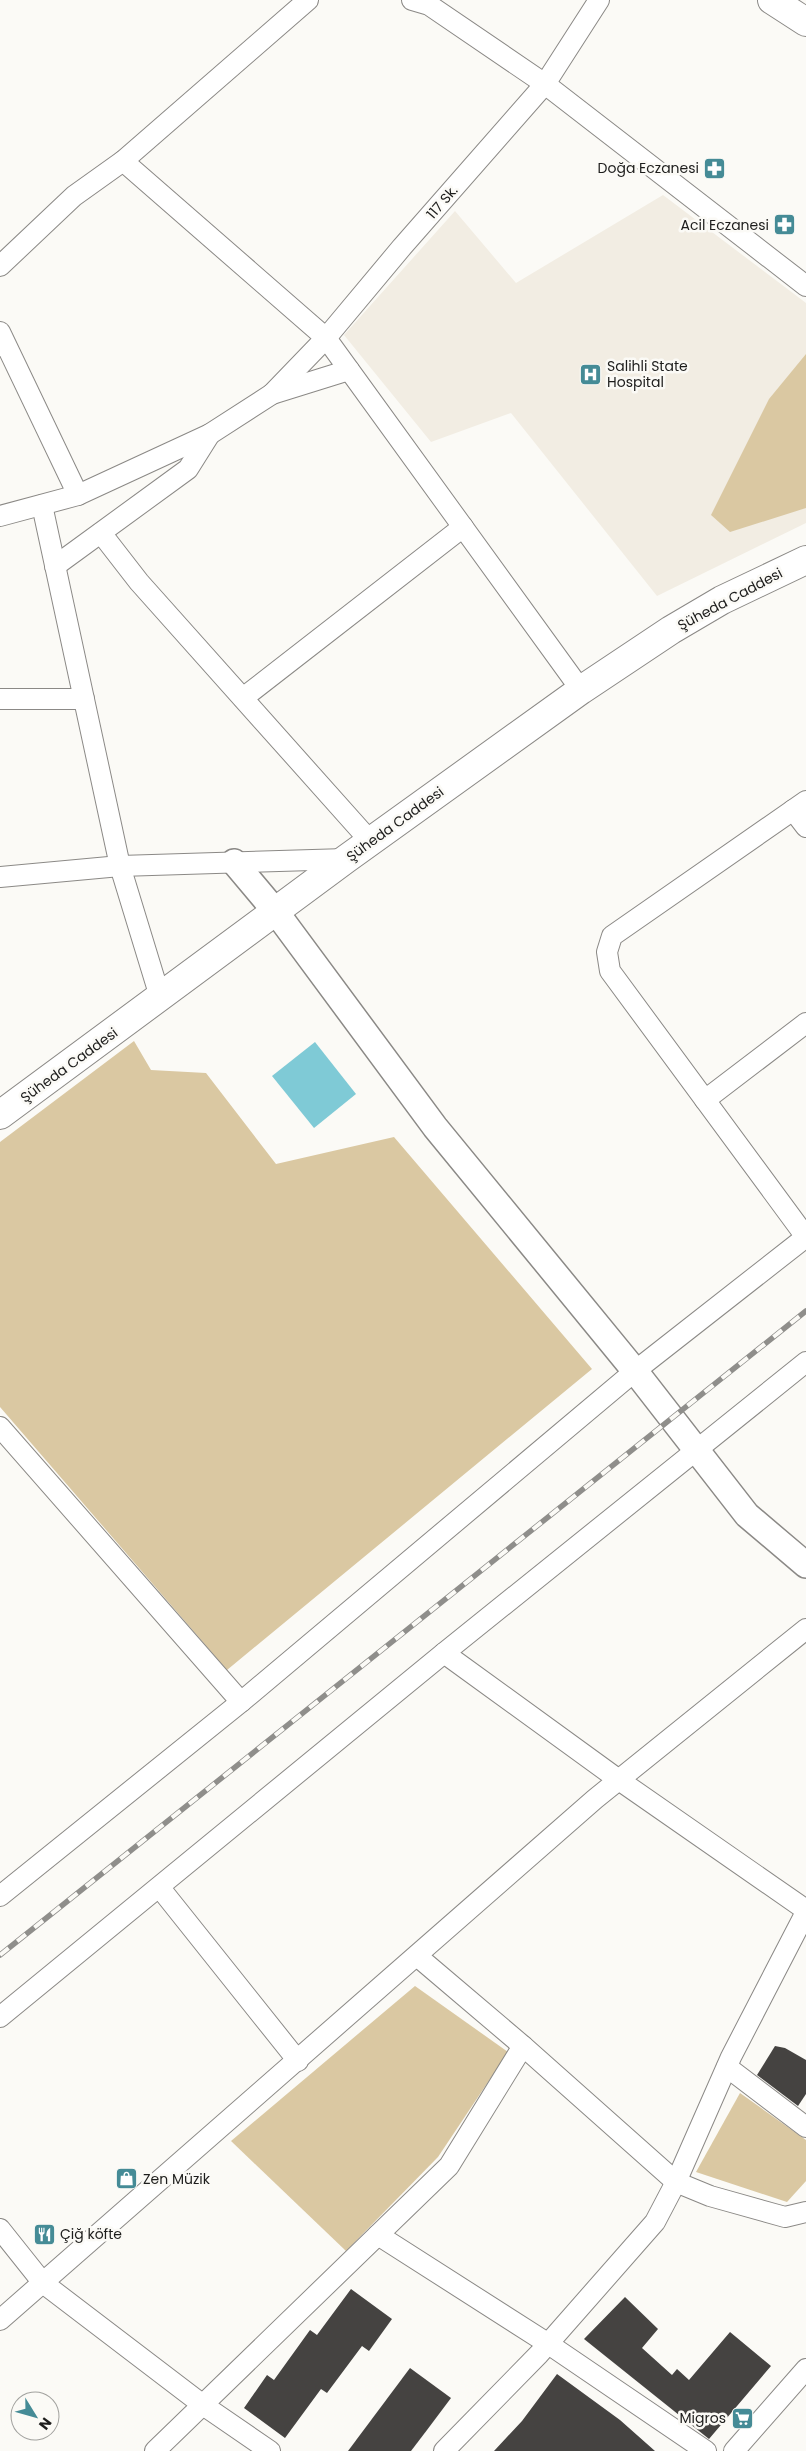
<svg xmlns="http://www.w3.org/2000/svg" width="806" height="2451" font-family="Poppins,sans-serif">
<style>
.built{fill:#f2ede3}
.green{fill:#dac8a2}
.water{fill:#7fcad6}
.building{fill:#454341}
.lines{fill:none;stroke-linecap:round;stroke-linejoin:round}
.minor-casing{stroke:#8b8986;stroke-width:22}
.tertiary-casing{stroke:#8b8986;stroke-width:28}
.secondary-casing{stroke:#8b8986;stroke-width:30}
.minor{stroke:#fff;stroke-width:20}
.tertiary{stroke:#fff;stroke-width:25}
.secondary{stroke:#fff;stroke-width:28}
.rail-casing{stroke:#8f8e8b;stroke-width:5.5}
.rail{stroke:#fbfaf6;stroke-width:4;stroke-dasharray:11;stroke-linecap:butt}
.labels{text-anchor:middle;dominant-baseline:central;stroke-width:5;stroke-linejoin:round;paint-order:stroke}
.poi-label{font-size:14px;fill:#1d1d1c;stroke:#fbfaf6;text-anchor:end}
.street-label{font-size:14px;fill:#1d1d1c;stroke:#fbfaf6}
</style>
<rect width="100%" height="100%" fill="#fbfaf6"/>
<path class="built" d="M 663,195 L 806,303 L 806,523 L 657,596 L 511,413 L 431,442 L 344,335 L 455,211 L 516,283 Z"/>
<g class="green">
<path d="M 806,354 L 806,508 L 730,532 L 711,515 L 769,399 Z"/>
<path d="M 134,1041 L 151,1070 L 206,1073 L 276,1164 L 394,1137 L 592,1369 L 227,1670 L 0,1407 L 0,1142 Z"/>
<path d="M 415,1986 L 508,2052 L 438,2157 L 346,2251 L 231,2141 Z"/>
<path d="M 740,2093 L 806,2140 L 806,2181 L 787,2202 L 696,2172 Z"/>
</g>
<path class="water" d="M 315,1042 L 356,1094 L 314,1128 L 272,1076 Z"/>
<g class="building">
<path d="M 775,2046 L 785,2048 L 806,2060 L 806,2094 L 798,2106 L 757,2075 Z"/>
<path d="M 351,2289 L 392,2319 L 369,2351 L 362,2346 L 327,2393 L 321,2389 L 285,2438 L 244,2408 L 267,2375 L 274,2380 L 310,2330 L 317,2335 Z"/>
<path d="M 625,2297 L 658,2329 L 642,2348 L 672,2375 L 677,2369 L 689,2380 L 730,2332 L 771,2366 L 709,2439 L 584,2339 Z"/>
<path d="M 410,2368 L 451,2398 L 427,2430 L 411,2451 L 348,2451 Z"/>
<path d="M 557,2374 L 620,2420 L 655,2451 L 494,2451 L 522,2421 Z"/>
</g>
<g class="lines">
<defs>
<g id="minor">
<path d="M 412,0 L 429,5 L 545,84 L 806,286"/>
<path d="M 123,161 L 326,338 L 581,690"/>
<path d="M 0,266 L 74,196 L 123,161 L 308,0"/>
<path d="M 0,332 L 78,495"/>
<path d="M 272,394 L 326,338 L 402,247 L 545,84 L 599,0"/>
<path d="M 42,505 L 120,866 L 160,997"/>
<path d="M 0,516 L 78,495 L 210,434 L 272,394 L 349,370"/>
<path d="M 101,533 L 139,582 L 371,842"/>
<path d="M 55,566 L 188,469 L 210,434"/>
<path d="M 243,698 L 463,527"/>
<path d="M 0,699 L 84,699"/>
<path d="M 793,810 L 806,827"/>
<path d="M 0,877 L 120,866 L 346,859"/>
<path d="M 705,1100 L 806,1023"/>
<path d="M 0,1427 L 241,1702"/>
<path d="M 444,1653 L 619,1780 L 806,1910"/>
<path d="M 160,1888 L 298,2061"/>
<path d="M 0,1896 L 241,1702 L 635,1371 L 806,1237 L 610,971 L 607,952 L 612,936 L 806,801"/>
<path d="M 417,1956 L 523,2046 L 676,2182 L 710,2196 L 785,2217 L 806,2212"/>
<path d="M 0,2017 L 444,1653 L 806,1362"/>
<path d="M 727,2067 L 806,2127"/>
<path d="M 0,2229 L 43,2283 L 203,2405 L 270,2451"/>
<path d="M 378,2235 L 547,2343 L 706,2451"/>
<path d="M 0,2320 L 595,1799 L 806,1629"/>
<path d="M 155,2451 L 449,2166 L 523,2046"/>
<path d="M 444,2451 L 539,2354 L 655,2222 L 676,2182 L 731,2057 L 806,1912"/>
<path d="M 734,2451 L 806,2369"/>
</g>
<path id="tertiary" d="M 234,862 L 276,912 L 435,1127 L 635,1371 L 747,1515 L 806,1565"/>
<g id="secondary">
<path d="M 772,0 L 806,22"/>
<path d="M 0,1115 L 346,859 L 581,690 L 671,630 L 722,600 L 806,560"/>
</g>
</defs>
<use href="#minor" class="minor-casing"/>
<use href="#tertiary" class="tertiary-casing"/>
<use href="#secondary" class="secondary-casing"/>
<use href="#minor" class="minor"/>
<use href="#tertiary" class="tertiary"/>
<use href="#secondary" class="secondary"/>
<defs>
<path id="rail" d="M 0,1955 L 806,1311"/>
</defs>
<use href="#rail" class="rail-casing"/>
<use href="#rail" class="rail"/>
</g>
<defs>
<symbol id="pharmacy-square" viewBox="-11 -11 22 22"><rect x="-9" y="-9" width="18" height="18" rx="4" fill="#458b96" stroke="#fbfaf6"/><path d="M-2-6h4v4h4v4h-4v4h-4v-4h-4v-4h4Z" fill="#fff"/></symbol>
<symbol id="hospital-square" viewBox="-11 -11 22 22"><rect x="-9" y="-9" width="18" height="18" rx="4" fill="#458b96" stroke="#fbfaf6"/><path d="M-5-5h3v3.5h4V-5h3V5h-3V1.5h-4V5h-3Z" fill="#fff"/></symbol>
<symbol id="shop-square" viewBox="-11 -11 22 22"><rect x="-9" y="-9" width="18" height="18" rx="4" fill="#458b96" stroke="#fbfaf6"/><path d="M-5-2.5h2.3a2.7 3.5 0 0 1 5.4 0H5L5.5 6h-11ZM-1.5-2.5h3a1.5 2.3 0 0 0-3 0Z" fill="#fff"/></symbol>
<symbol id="restaurant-square" viewBox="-11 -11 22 22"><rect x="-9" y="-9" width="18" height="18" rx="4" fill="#458b96" stroke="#fbfaf6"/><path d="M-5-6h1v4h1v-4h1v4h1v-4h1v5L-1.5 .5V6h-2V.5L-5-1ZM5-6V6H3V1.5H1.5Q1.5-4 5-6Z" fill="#fff"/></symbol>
<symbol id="supermarket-square" viewBox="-11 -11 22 22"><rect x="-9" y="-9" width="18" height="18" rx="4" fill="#458b96" stroke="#fbfaf6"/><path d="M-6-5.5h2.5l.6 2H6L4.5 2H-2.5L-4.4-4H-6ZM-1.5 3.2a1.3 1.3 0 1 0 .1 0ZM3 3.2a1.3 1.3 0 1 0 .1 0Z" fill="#fff"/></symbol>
</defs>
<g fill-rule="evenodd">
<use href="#pharmacy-square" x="702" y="156" width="25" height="25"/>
<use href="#pharmacy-square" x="772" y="212" width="25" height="25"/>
<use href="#hospital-square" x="578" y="362" width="25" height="25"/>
<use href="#shop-square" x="114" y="2166" width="25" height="25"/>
<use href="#restaurant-square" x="32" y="2222" width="25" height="25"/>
<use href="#supermarket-square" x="730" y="2406" width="25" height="25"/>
</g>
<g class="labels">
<g class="poi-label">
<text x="699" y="168">Doğa Eczanesi</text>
<text x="769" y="225">Acil Eczanesi</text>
<text x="607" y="366" text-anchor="start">Salihli State<tspan x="607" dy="16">Hospital</tspan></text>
<text x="143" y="2179" text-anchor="start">Zen Müzik</text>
<text x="60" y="2234" text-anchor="start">Çiğ köfte</text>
<text x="726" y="2418">Migros</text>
</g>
<g class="street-label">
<text transform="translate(442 202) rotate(-49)">117 Sk.</text>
<text transform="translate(730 599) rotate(-28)">Şüheda Caddesi</text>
<text transform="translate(395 824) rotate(-36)">Şüheda Caddesi</text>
<text transform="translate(69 1065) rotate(-36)">Şüheda Caddesi</text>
</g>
</g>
<g transform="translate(35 2416) rotate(127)"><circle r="24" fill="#fbfaf6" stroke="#a2a29f"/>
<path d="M0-4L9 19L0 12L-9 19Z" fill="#458b96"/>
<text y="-8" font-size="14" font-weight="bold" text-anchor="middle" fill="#1d1d1c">N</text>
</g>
</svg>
